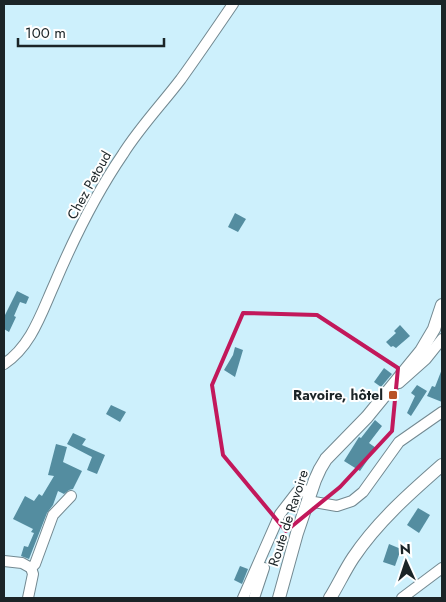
<svg xmlns="http://www.w3.org/2000/svg" width="446" height="602" font-family="Jost,sans-serif">
<style>
.green{fill:#cdf0fc}
.building{fill:#548da0}
.lines{fill:none;stroke-linecap:round;stroke-linejoin:round}
.minor-casing{stroke:#738991;stroke-width:12}
.tertiary-casing{stroke:#738991;stroke-width:14}
.minor{stroke:#fff;stroke-width:10}
.tertiary{stroke:#fff;stroke-width:12}
.marked{fill:none;stroke:#c2185b;stroke-width:4;stroke-linejoin:round}
.poi-dot{fill:#b85226;stroke:#fff;stroke-width:2}
.labels{text-anchor:middle;dominant-baseline:central;stroke-width:4;stroke-linejoin:round;paint-order:stroke}
.street-label{font-size:14px;fill:#1b2427;stroke:#fff}
.poi-label{font-size:14px;font-weight:bold;fill:#1b2427;stroke:#fff;text-anchor:end}
</style>
<rect width="100%" height="100%" fill="#f8fcfe"/>
<rect class="green" x="4" y="4" width="438" height="594"/>
<g class="building">
<path d="M 235,213 L 246,219 L 238,232 L 228,227 Z"/>
<path d="M 17,291 L 29,297 L 26,304 L 20,302 L 14,316 L 16,317 L 9,332 L 4,329 L 4,317 Z"/>
<path d="M 400,325 L 410,336 L 396,348 L 393,346 L 391,347 L 386,342 L 396,333 L 394,331 Z"/>
<path d="M 235,347 L 243,350 L 235,377 L 224,370 L 233,355 Z"/>
<path d="M 384,368 L 392,374 L 381,387 L 374,382 Z"/>
<path d="M 442,369 L 442,402 L 427,396 L 432,386 L 435,387 Z"/>
<path d="M 417,385 L 427,391 L 411,416 L 407,413 L 415,396 L 411,393 Z"/>
<path d="M 111,405 L 126,412 L 120,422 L 106,414 Z"/>
<path d="M 375,420 L 382,426 L 369,443 L 376,448 L 360,471 L 344,461 L 359,437 L 361,438 Z"/>
<path d="M 73,433 L 86,439 L 82,445 L 105,455 L 97,474 L 87,470 L 92,457 L 67,444 Z"/>
<path d="M 56,444 L 67,447 L 63,462 L 82,471 L 73,489 L 69,490 L 64,494 L 58,491 L 53,505 L 47,513 L 29,559 L 21,556 L 24,546 L 28,547 L 34,533 L 31,532 L 33,529 L 13,519 L 25,496 L 34,501 L 39,494 L 42,496 L 54,476 L 48,475 Z"/>
<path d="M 418,508 L 430,515 L 419,533 L 407,525 Z"/>
<path d="M 389,544 L 401,549 L 395,566 L 383,562 Z"/>
<path d="M 240,566 L 248,569 L 242,584 L 234,580 Z"/>
</g>
<g class="lines">
<defs>
<g id="minor">
<path d="M 4,364 C 31,346 41,314 54,285 C 73,240 95,195 123,154 C 140,127 162,104 181,79 C 199,54 216,29 233,4"/>
<path d="M 399,383 L 426,359 L 442,339"/>
<path d="M 308,501 L 337,506 L 352,501 L 363,492 L 399,442 L 442,412"/>
<path d="M 4,561 L 22,563 L 31,568"/>
<path d="M 31,568 L 35,564 L 53,515 L 71,496"/>
<path d="M 28,598 L 33,574 L 31,568"/>
<path d="M 243,598 L 280,514 L 297,492 L 311,490"/>
<path d="M 254,598 L 264,568"/>
<path d="M 402,598 L 442,568"/>
</g>
<g id="tertiary">
<path d="M 279,598 L 297,533 L 315,480 L 320,469 L 326,459 L 367,417 L 421,351 L 434,329 L 442,305"/>
<path d="M 330,598 C 338,585 345,570 353,558 C 377,522 410,493 442,465"/>
</g>
</defs>
<use href="#minor" class="minor-casing"/>
<use href="#tertiary" class="tertiary-casing"/>
<use href="#minor" class="minor"/>
<use href="#tertiary" class="tertiary"/>
</g>
<path class="marked" d="M 243,313 L 317,315 L 398,368 L 392,431 L 340,487 L 286,531 L 223,455 L 212,385 Z"/>
<rect class="poi-dot" x="388" y="390" width="10" height="10" rx="2.5"/>
<g class="labels">
<g class="street-label">
<text transform="translate(89 185) rotate(-61)">Chez Petoud</text>
<text transform="translate(288 518) rotate(-72)">Route de Ravoire</text>
</g>
<g class="poi-label">
<text x="383" y="395">Ravoire, hôtel</text>
</g>
</g>
<rect width="446" height="602" fill="none" stroke="#1b2427" stroke-width="10"/>
<g transform="translate(406 562) rotate(357)" stroke="#ffffff" stroke-width="4" paint-order="stroke">
<path d="M0-4L9 19L0 12L-9 19Z" fill="#1b2427"/>
<text y="-8" font-size="14" font-weight="bold" text-anchor="middle" fill="#1b2427">N</text>
</g>
<path d="M18 38v8h146v-8" fill="none" stroke="#1b2427" stroke-width="2.5"/>
<text x="25" y="38" font-size="15" fill="#1b2427" stroke="#ffffff" stroke-width="4" paint-order="stroke">100 m</text>
</svg>
